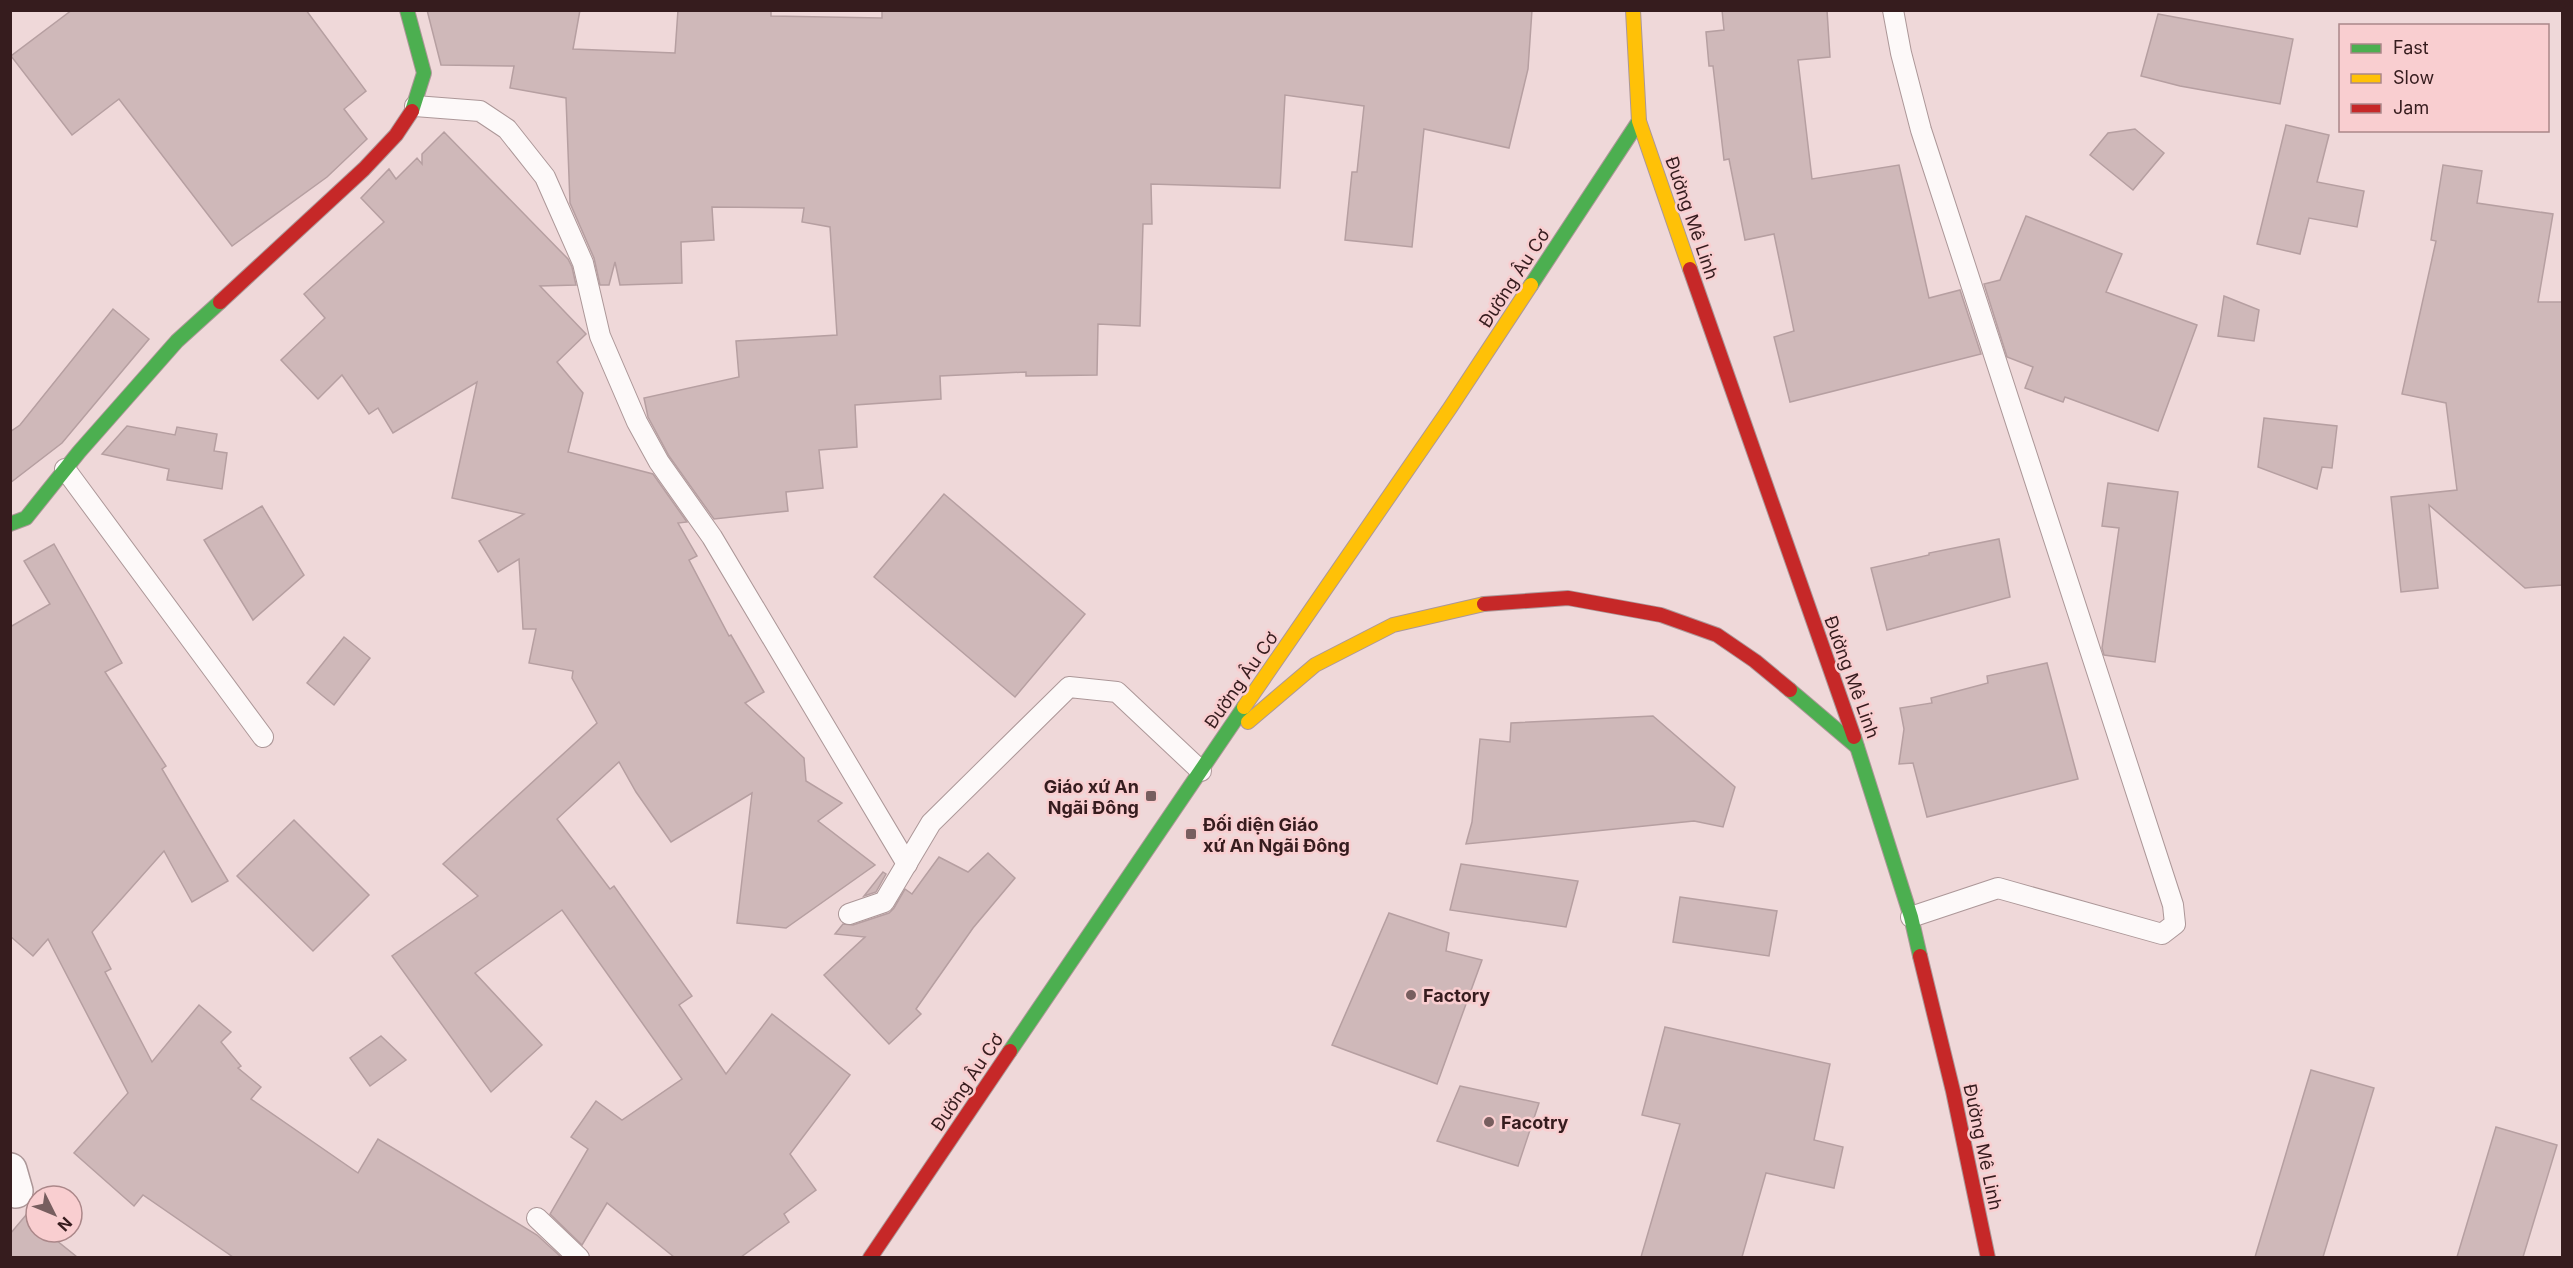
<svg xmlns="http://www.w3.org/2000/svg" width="2573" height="1268" font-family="Inter,sans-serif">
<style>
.building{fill:#cfb8b9;stroke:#b69fa1;stroke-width:1.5}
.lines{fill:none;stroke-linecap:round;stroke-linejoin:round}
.lane-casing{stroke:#ac9798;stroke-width:22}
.street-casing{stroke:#ac9798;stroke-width:36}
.fast-casing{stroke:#ac9798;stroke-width:16}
.slow-casing{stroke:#ac9798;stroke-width:16}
.jam-casing{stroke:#ac9798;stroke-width:16}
.lane{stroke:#fdf9f9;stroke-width:20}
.street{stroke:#fdf9f9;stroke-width:33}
.fast{stroke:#4caf50;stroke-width:14}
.slow{stroke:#ffc107;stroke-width:14}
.jam{stroke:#c62828;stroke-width:14}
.poi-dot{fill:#775e5f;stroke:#f9ced0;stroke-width:2}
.labels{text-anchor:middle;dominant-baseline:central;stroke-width:5;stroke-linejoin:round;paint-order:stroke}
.street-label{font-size:18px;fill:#361c1e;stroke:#f9ced0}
.poi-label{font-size:18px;font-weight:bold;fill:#361c1e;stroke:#f9ced0;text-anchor:start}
</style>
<rect width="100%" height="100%" fill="#efd8d9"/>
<g class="building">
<path d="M 72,10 L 306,10 L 366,91 L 344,109 L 367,139 L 327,177 L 232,246 L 119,99 L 72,135 L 11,56 Z"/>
<path d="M 427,10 L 580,10 L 573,49 L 675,53 L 678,10 L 771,10 L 771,16 L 882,18 L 882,10 L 1532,10 L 1528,69 L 1509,148 L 1424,129 L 1412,247 L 1345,240 L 1352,172 L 1357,172 L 1364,106 L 1285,95 L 1280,188 L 1151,184 L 1152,224 L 1143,224 L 1140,326 L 1098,324 L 1097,375 L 1026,376 L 1026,372 L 940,376 L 941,399 L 855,405 L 857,447 L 819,450 L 823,488 L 786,492 L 788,511 L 714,519 L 669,456 L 648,417 L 644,398 L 739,377 L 736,341 L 837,335 L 830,227 L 802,222 L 804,208 L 712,207 L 714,240 L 681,242 L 682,283 L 620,285 L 615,262 L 609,285 L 600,285 L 594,258 L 570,203 L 566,98 L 510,88 L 514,66 L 441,65 Z"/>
<path d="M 1722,10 L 1827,10 L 1830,57 L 1798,60 L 1812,179 L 1899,165 L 1929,298 L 1960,290 L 1981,354 L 1790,402 L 1774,337 L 1794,331 L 1774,234 L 1745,240 L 1729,159 L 1724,160 L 1713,66 L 1709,66 L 1706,32 L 1724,30 Z"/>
<path d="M 2158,14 L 2293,39 L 2280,104 L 2180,86 L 2141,76 Z"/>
<path d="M 2286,125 L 2329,135 L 2317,182 L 2364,191 L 2357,227 L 2309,218 L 2300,254 L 2257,244 Z"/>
<path d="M 2135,129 L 2164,153 L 2133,190 L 2090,155 L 2108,133 Z"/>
<path d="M 444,132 L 568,259 L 572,267 L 576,285 L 540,286 L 586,334 L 557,362 L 583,393 L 568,452 L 653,474 L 687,522 L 678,523 L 697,556 L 689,560 L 729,636 L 731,635 L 764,692 L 745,703 L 804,758 L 806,781 L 842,803 L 818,821 L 875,865 L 786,928 L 737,923 L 752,793 L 671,842 L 636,792 L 619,762 L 557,819 L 610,889 L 614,886 L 692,996 L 679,1005 L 726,1074 L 772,1014 L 850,1075 L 790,1154 L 816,1190 L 784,1214 L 789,1222 L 741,1257 L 674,1257 L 607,1203 L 582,1245 L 550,1214 L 588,1149 L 571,1137 L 596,1101 L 622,1120 L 682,1079 L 562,910 L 475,973 L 542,1045 L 491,1092 L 392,956 L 478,896 L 443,864 L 597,723 L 572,678 L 573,671 L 529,663 L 536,629 L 523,629 L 519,559 L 498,572 L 479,541 L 524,514 L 452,498 L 477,382 L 393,433 L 378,408 L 369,414 L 342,375 L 318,399 L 281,360 L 325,318 L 304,294 L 384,222 L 361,198 L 389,169 L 396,179 L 417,158 L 422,164 L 422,154 Z"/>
<path d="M 2443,165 L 2482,171 L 2477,203 L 2553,214 L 2538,302 L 2562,302 L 2562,585 L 2525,588 L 2429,505 L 2438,588 L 2401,592 L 2391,497 L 2457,490 L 2446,403 L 2402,394 L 2436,241 L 2431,240 Z"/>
<path d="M 2026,216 L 2122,254 L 2106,292 L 2197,325 L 2158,431 L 2065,397 L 2063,402 L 2025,388 L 2033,367 L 2007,357 L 1984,284 L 2000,280 Z"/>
<path d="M 2224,296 L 2259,310 L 2254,341 L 2218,336 Z"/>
<path d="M 113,309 L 149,339 L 62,443 L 10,483 L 10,432 L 20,425 Z"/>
<path d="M 2264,418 L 2337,426 L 2332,468 L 2322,467 L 2317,489 L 2258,467 Z"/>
<path d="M 127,426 L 175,435 L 177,427 L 217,434 L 214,451 L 227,453 L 222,489 L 167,480 L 169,469 L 102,454 Z"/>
<path d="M 2108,483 L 2178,492 L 2155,662 L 2104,655 L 2102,648 L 2119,528 L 2102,526 Z"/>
<path d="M 944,494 L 1085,614 L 1015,697 L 874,577 Z"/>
<path d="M 262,506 L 304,575 L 253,620 L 204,540 Z"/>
<path d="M 1999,539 L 2010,597 L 1887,630 L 1871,568 L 1929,555 L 1929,553 Z"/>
<path d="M 54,544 L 122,663 L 105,672 L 166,766 L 162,769 L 228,881 L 192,902 L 164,851 L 92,932 L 111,969 L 105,972 L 152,1062 L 199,1005 L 231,1032 L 221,1042 L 241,1066 L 238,1068 L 261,1087 L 251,1099 L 358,1173 L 378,1139 L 537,1235 L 561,1257 L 233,1257 L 143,1195 L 134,1206 L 74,1153 L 128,1093 L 48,939 L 33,956 L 10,936 L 10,627 L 50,604 L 24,561 Z"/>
<path d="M 344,637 L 370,658 L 334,705 L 307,683 Z"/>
<path d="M 2047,663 L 2078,779 L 1927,817 L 1913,763 L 1899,764 L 1904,729 L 1900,708 L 1932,703 L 1931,698 L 1988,683 L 1987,676 Z"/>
<path d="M 1653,716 L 1735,787 L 1723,827 L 1694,821 L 1466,844 L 1472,822 L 1480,739 L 1510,742 L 1511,723 Z"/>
<path d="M 294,820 L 369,895 L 313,951 L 237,876 Z"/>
<path d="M 988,853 L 1015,878 L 973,928 L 916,1009 L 921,1014 L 889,1044 L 824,975 L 865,937 L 835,934 L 843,924 L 853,925 L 889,913 L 894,908 L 905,889 L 912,894 L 939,857 L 968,872 Z"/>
<path d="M 1461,864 L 1578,881 L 1566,927 L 1450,910 Z"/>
<path d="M 883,872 L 886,874 L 876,892 L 864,896 Z"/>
<path d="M 1680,897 L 1777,911 L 1769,956 L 1673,942 Z"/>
<path d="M 1389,913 L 1449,933 L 1446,951 L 1482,960 L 1437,1084 L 1332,1045 Z"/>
<path d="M 1665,1027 L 1830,1064 L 1814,1140 L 1843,1147 L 1834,1188 L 1766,1173 L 1742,1257 L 1641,1257 L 1680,1124 L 1642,1115 Z"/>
<path d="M 381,1036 L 406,1060 L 370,1086 L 350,1058 Z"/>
<path d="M 2311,1070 L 2374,1088 L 2323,1257 L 2255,1257 Z"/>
<path d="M 1460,1086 L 1539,1103 L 1518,1166 L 1437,1141 Z"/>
<path d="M 2496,1127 L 2557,1145 L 2523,1257 L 2457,1257 Z"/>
<path d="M 26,1215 L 36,1223 L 36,1232 L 46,1232 L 77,1257 L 10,1257 L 10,1234 Z"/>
</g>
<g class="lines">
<defs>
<g id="lane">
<path d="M 1893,10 L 1901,53 L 1921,130 L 2173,905 L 2175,924 L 2162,934 L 1998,888 L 1911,917"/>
<path d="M 415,106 L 480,111 L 507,129 L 545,177 L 583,263 L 600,336 L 637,422 L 659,462 L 712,537 L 907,864"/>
<path d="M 65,469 L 263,737"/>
<path d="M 849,914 L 884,902 L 931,823 L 1069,687 L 1117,692 L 1201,771"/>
<path d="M 537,1218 L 579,1258"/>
</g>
<path id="street" d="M 10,1170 L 16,1191"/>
<g id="fast">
<path d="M 407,10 L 424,73 L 412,111"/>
<path d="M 1531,285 L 1639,121"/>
<path d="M 10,524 L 26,518 L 79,452 L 177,341 L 220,302"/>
<path d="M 1790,690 L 1857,747"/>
<path d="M 1854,737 L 1911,917 L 1920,956"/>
<path d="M 1010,1051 L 1244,707"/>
</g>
<g id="slow">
<path d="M 1633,10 L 1639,121 L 1690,269"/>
<path d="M 1244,707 L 1450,408 L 1531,285"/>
<path d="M 1248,722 L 1315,665 L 1393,625 L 1484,604"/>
</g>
<g id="jam">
<path d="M 1690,269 L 1854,737"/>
<path d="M 220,302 L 364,169 L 396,135 L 412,111"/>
<path d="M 1484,604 L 1568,598 L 1661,615 L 1717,635 L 1755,661 L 1790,690"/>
<path d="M 1920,956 L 1953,1091 L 1988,1258"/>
<path d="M 870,1258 L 1010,1051"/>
</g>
</defs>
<use href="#lane" class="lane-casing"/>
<use href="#street" class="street-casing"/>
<use href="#fast" class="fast-casing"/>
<use href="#slow" class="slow-casing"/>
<use href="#jam" class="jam-casing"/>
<use href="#lane" class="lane"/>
<use href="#street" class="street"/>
<use href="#fast" class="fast"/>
<use href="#slow" class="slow"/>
<use href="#jam" class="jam"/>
</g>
<g class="poi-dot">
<rect x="1145" y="790" width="12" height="12" rx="3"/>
<rect x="1185" y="828" width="12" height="12" rx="3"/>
<circle cx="1411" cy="995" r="6"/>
<circle cx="1489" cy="1122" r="6"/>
</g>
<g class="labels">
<g class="street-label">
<text transform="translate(1692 218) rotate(71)">Đường Mê Linh</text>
<text transform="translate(1514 278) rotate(-57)">Đường Âu Cơ</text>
<text transform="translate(1852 677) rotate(70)">Đường Mê Linh</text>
<text transform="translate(1241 680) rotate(-55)">Đường Âu Cơ</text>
<text transform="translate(967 1082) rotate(-56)">Đường Âu Cơ</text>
<text transform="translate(1983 1147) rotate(78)">Đường Mê Linh</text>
</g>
<g class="poi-label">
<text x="1139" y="786" text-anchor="end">Giáo xứ An<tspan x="1139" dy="21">Ngãi Đông</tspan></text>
<text x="1203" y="824">Đối diện Giáo<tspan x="1203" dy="21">xứ An Ngãi Đông</tspan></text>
<text x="1423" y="995">Factory</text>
<text x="1501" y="1122">Facotry</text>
</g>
</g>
<rect width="2573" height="1268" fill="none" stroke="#361c1e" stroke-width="24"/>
<rect x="2339" y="24" width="210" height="108" fill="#f9ced0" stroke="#ab8789" stroke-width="1.5"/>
<rect x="2351" y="44" width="30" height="9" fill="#4caf50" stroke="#ab8789" stroke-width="1.5"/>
<text x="2393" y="54" font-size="18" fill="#361c1e">Fast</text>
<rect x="2351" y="74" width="30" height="9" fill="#ffc107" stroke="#ab8789" stroke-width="1.5"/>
<text x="2393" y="84" font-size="18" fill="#361c1e">Slow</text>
<rect x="2351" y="104" width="30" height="9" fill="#c62828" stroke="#ab8789" stroke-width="1.5"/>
<text x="2393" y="114" font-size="18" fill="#361c1e">Jam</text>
<g transform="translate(54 1214) rotate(133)"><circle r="28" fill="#f9ced0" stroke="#ab8789" stroke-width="1.5"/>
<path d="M0-4.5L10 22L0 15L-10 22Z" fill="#775e5f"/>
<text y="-9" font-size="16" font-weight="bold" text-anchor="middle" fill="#361c1e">N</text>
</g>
</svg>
